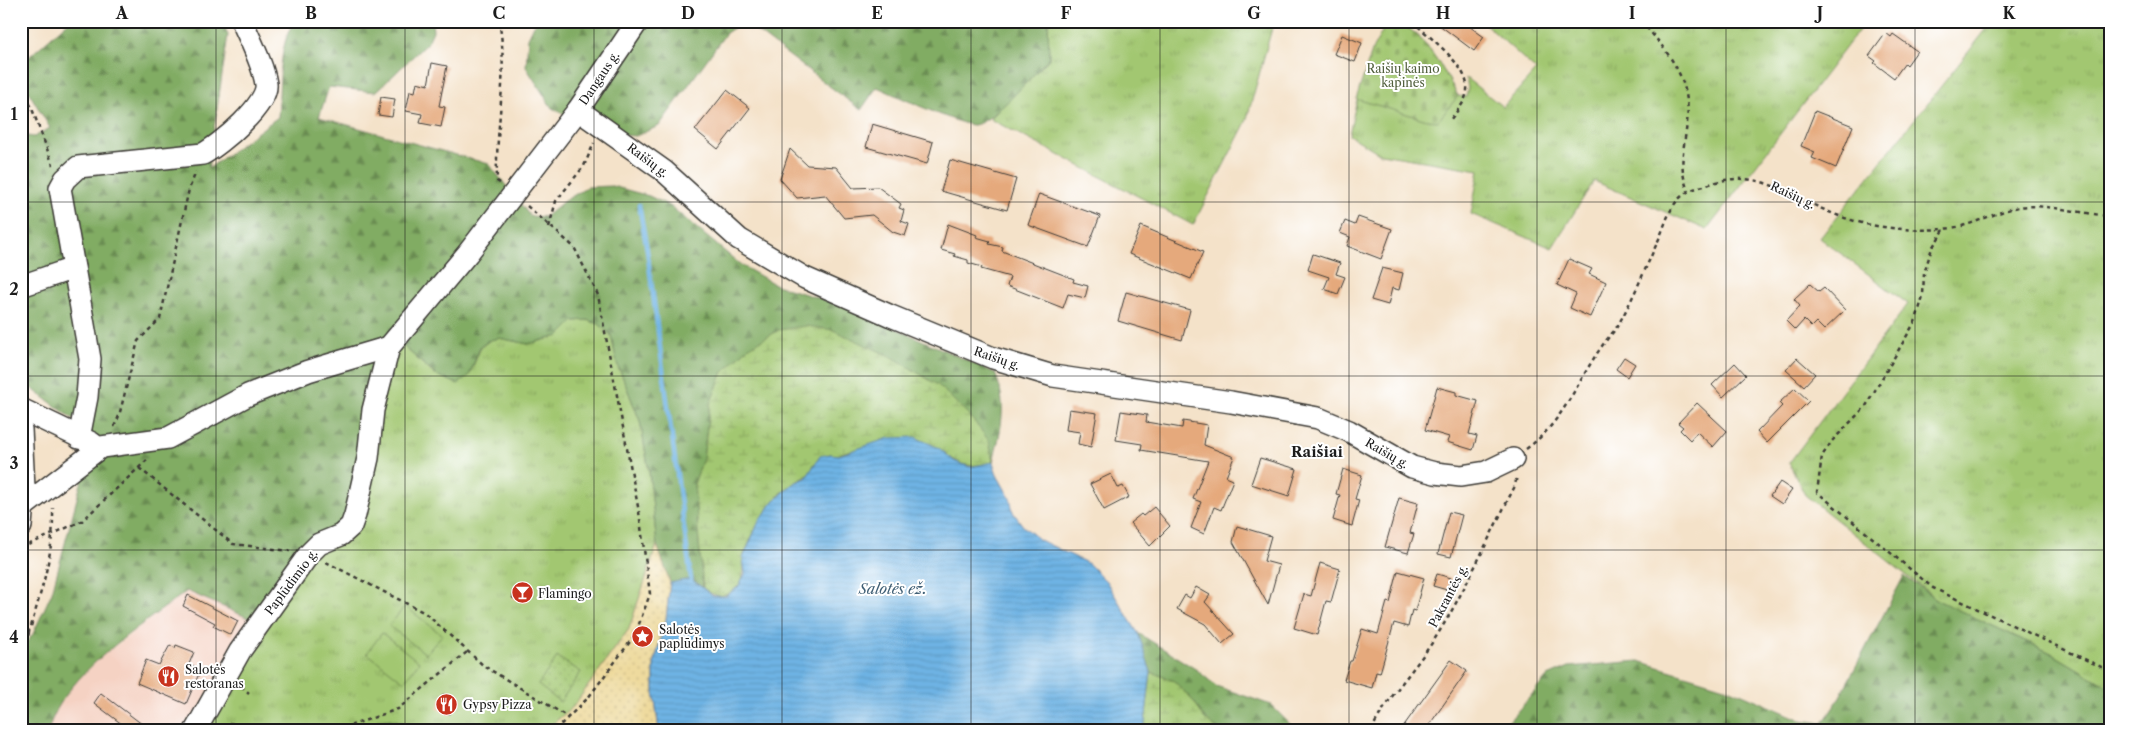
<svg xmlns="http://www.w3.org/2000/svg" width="2131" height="752" font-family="'Libre Caslon Text',serif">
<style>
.built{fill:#f5d2c3}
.grass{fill:url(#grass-tufts);stroke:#5f7246}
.forest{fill:url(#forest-firs);stroke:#4e6440}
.wetland{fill:url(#wetland-marsh);stroke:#5f7246}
.sand{fill:url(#sand-dots);stroke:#857b5d}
.cemetery{fill:url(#cemetery-stones);stroke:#5f7246}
.park{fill:url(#park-dots);stroke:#5f7246}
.pitch{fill:#a2c771;stroke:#5f7246}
.water{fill:url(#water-rules);stroke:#456880}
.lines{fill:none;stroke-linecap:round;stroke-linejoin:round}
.stream{stroke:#6eb3e4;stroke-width:4.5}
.building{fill:#e5a97b}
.minor-casing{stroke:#3c3a36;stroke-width:24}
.path{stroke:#3c3a36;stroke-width:2.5;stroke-dasharray:4 4;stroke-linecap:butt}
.minor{stroke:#fff;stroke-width:21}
.grid{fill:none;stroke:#1c1c1c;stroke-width:1;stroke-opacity:0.55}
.labels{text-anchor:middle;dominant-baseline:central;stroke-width:4;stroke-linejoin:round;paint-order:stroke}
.park-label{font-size:12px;fill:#52603e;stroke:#fff}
.street-label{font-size:12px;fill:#1c1c1c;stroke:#fff}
.poi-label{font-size:12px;fill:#1c1c1c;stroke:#fff;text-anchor:start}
.water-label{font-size:14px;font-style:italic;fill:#416076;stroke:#fff}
.quarter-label{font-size:15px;font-weight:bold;fill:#1c1c1c;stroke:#fff}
.neatline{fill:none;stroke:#1c1c1c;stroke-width:2}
.grid-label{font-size:16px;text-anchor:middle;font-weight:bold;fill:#1c1c1c}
</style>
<defs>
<pattern id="grass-tufts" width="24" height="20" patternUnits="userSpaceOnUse" patternTransform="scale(1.25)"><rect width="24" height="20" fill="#a2c771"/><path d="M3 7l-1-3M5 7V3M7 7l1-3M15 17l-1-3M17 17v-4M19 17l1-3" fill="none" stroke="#8baa61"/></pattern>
<pattern id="forest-firs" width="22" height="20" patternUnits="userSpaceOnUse" patternTransform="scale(1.25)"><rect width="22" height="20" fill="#81ac63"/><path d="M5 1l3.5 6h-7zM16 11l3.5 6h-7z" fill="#698b51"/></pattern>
<pattern id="wetland-marsh" width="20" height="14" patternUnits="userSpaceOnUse" patternTransform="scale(1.25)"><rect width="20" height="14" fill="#a2c771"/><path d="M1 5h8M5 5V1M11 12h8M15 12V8" fill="none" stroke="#8baa61"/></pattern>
<pattern id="sand-dots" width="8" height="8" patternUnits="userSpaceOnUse" patternTransform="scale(1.25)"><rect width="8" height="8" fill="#eeda9e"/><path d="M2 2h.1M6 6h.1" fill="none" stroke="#ccba88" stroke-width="1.8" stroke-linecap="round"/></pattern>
<pattern id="cemetery-stones" width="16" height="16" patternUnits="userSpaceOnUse" patternTransform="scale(1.25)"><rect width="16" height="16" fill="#a2c771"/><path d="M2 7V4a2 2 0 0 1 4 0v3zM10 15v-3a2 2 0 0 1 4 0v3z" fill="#8baa61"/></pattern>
<pattern id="park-dots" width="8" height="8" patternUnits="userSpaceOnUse" patternTransform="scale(1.25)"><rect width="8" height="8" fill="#a2c771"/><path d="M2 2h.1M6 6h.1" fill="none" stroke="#8baa61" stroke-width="1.8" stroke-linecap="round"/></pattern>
<pattern id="water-rules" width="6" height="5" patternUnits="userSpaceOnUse" patternTransform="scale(1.25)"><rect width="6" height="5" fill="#6eb3e4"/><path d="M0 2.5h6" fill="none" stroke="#5f99c3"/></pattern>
</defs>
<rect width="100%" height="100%" fill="#fff"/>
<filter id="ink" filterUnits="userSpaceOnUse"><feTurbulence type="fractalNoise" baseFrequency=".02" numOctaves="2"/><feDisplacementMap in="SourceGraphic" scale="10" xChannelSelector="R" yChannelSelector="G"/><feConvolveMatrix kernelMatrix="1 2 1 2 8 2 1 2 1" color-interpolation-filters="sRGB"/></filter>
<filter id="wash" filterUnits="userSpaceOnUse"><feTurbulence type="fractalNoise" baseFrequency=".0096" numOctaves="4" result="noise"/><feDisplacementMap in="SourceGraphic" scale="20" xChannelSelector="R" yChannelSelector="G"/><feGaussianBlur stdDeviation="1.12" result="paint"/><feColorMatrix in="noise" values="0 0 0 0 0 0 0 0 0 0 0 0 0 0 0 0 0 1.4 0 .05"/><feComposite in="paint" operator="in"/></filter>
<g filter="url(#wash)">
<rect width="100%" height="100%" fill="#f4e2c9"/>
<path class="built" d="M 187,591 L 251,619 L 188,731 L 48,731 L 51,719 L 73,684 L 105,654 Z"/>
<g class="grass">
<path d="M 1048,21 L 1274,21 L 1246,122 L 1193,225 L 990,119 L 1049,59 Z"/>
<path d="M 1388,21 C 1419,21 1445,73 1458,96 L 1466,97 L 1468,88 L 1466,78 L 1503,107 L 1536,70 L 1482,21 L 1866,21 L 1707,230 L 1594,181 L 1552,248 L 1471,214 L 1479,170 L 1381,154 L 1349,135 C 1357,94 1368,58 1388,21 Z"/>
<path d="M 1993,21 L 2110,21 L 2110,688 L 2051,653 L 1939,601 L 1805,495 L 1789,463 L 1908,304 L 1820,238 Z"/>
<path d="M 587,320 L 599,324 L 611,335 L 617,363 L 640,421 L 649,471 L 657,545 L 629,629 L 573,707 L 544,731 L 425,731 L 409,724 L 377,721 L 368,731 L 188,731 L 402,345 L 435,375 L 469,376 L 481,347 L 490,340 L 499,338 L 528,344 L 559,336 L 574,321 Z"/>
</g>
<g class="forest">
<path d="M 69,21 L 222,21 L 228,35 L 208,169 L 278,117 C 280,91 278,41 295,21 L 432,21 L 433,31 L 428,42 L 376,92 L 329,87 L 319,117 L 489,164 L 530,216 L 545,217 L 564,201 L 588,187 L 612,186 L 649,196 L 670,206 L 741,265 L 776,285 L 848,307 L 995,373 C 1008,405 1001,430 993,462 L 989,441 L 748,348 L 723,372 L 710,404 L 703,459 L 694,484 L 703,588 L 691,579 L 670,583 L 657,545 L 649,471 L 640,421 L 617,363 L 611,335 L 599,324 L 587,320 L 574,321 L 559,336 L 528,344 L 499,338 L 490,340 L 480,347 L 469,376 L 458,384 L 436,375 L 402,345 L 387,342 L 344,521 L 251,619 L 187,591 C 141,626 64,673 48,731 L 21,731 L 21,650 L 33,634 L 52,592 L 91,446 L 80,424 L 31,388 L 21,323 L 21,135 L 34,137 L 50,128 L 21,79 L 21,64 Z"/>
<path d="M 536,21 L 1048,21 L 1049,58 C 1033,74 994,122 974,125 C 961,126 893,94 877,87 L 861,110 L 751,27 L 740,24 L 726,33 L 659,126 L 636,136 L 604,134 L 552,108 L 526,67 L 528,38 Z"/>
<path d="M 1904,576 L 1939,601 L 2051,653 L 2110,688 L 2110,731 L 1497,731 L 1510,720 L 1548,676 L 1569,667 L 1639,661 L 1731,689 L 1801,720 L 1823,723 L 1837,702 Z"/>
<path d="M 1138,633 L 1197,670 L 1216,686 L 1271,705 L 1297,731 L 1219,731 L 1204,718 L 1195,703 L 1174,681 L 1151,672 Z"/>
<path d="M 390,719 L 409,724 L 425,731 L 368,731 L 377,721 Z"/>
</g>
<g class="wetland">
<path d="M 806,326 L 833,330 L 894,358 L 939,386 L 970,416 L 989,441 L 993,462 C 965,469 960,466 939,448 L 848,451 L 838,455 L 830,454 L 814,464 C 810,478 803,477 793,484 C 786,489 778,496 773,502 C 760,518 751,537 744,556 C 741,568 747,579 736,588 C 724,599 715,597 703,588 L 694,484 L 703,459 L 710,404 L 723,372 L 748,348 L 779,330 Z"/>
<path d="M 1151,672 L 1174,681 L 1195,703 L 1204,718 L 1219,731 L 1144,731 Z"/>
</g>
<path class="sand" d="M 657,545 L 670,583 L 666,619 L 654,664 L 654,692 L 659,731 L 544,731 L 573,707 L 629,629 Z"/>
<path class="cemetery" d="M 1388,21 C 1419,21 1445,73 1458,96 L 1438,121 L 1427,120 L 1356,99 L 1373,48 Z"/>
<path class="park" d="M 557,657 L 581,672 L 560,702 L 538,685 Z"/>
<g class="pitch">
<path d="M 405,606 L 442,635 L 426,654 L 389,626 Z"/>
<path d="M 382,633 L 419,662 L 404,682 L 367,653 Z"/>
</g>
<path class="water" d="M 915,437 L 939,448 L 954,461 L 970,467 L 993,462 L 997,475 L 1010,498 L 1013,512 L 1023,526 L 1040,540 L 1089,564 L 1106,581 L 1138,633 L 1151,672 L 1144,731 L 659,731 L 654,692 L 654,664 L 666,619 L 670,583 L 691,579 L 713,596 L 726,596 L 738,587 L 745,574 L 743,558 L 759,521 L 774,501 L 794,483 L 806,478 L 820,456 L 830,454 L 839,455 L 889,438 Z"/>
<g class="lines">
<path class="stream" d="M 639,205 L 647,250 L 691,579"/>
</g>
<g id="blocks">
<g class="building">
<path d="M 1434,21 L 1462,21 L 1484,37 L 1474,51 Z"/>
<path d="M 1886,33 L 1891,37 L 1893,34 L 1917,51 L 1907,65 L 1905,63 L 1894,78 L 1874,63 L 1876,61 L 1869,56 Z"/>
<path d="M 1342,35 L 1362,43 L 1355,62 L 1334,54 Z"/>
<path d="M 432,63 L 447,66 L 439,106 L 445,107 L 441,127 L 420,123 L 422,114 L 406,111 L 410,91 L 415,92 L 417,82 L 428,85 Z"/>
<path d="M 727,90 L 750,108 L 718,149 L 695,130 Z"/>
<path d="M 381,97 L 395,99 L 392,117 L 378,115 Z"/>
<path d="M 1815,111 L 1853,126 L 1836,168 L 1812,158 L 1815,152 L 1801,146 Z"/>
<path d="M 872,124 L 933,142 L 927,164 L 866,147 Z"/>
<path d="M 790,149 L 807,165 L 836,167 L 853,188 L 878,187 L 901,204 L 899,208 L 904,210 L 901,221 L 909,224 L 905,236 L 893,232 L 872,215 L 844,218 L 825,195 L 797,198 L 780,179 Z"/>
<path d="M 950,160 L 1016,179 L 1007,210 L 941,191 Z"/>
<path d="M 1039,194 L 1100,216 L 1088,247 L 1028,225 Z"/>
<path d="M 1358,217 L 1392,229 L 1381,259 L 1347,246 L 1350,237 L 1340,233 L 1345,221 L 1355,225 Z"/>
<path d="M 948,224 L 977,235 L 976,237 L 990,241 L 989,244 L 1003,247 L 1002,251 L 1074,279 L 1073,282 L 1088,286 L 1085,298 L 1068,294 L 1063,308 L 1007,286 L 1010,277 L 981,269 L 982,267 L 968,263 L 968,260 L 954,256 L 955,254 L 941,250 Z"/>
<path d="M 1141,226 L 1203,252 L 1191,279 L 1129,254 Z"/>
<path d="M 1313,254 L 1340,263 L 1336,274 L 1345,277 L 1338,294 L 1324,289 L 1329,277 L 1308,270 Z"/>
<path d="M 1569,259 L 1592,269 L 1589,274 L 1606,282 L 1590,317 L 1570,308 L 1576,294 L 1557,285 Z"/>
<path d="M 1382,268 L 1403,273 L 1399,290 L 1392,288 L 1388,305 L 1371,300 Z"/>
<path d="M 1810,284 L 1819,292 L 1824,288 L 1845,310 L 1824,330 L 1816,322 L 1811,327 L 1804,320 L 1795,330 L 1786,321 L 1800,306 L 1794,299 Z"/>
<path d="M 1126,292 L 1190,310 L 1182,340 L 1118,321 Z"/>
<path d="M 1624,357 L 1635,364 L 1627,377 L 1616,369 Z"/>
<path d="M 1797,358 L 1815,374 L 1804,386 L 1786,370 Z"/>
<path d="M 1735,363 L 1746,375 L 1723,397 L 1712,385 Z"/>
<path d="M 1437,387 L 1456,392 L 1456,395 L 1478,401 L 1469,434 L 1477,436 L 1473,450 L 1447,442 L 1449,437 L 1425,430 Z"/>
<path d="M 1795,388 L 1809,401 L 1767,443 L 1757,432 L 1782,406 L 1779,403 Z"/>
<path d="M 1697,403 L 1727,431 L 1713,447 L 1697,432 L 1690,440 L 1680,430 L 1683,427 L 1678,423 Z"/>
<path d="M 1069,409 L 1097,413 L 1091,447 L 1078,444 L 1080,432 L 1066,430 Z"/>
<path d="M 1121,411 L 1147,415 L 1146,422 L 1182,428 L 1183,421 L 1207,425 L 1204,445 L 1234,457 L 1226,477 L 1233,480 L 1221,510 L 1214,507 L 1204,534 L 1191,528 L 1201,502 L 1193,499 L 1208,461 L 1141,450 L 1142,444 L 1116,440 Z"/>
<path d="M 1260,458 L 1297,469 L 1289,496 L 1251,484 Z"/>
<path d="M 1343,469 L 1362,475 L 1355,499 L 1359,500 L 1352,526 L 1333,520 L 1340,495 L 1336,494 Z"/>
<path d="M 1111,474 L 1118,488 L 1123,486 L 1129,497 L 1104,510 L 1090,484 Z"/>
<path d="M 1780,482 L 1792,490 L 1782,504 L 1770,496 Z"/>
<path d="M 1399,498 L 1418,503 L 1410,533 L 1414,534 L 1408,553 L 1385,547 Z"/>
<path d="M 1154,507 L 1170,526 L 1150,546 L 1130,523 L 1141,514 L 1143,516 Z"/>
<path d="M 1449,512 L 1462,515 L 1451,557 L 1438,554 Z"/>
<path d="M 1237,526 L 1271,536 L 1264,561 L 1279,565 L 1268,605 L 1233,542 Z"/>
<path d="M 1320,563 L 1340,569 L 1331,602 L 1326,601 L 1317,635 L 1294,628 L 1304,594 L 1311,596 Z"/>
<path d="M 1398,571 L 1424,578 L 1415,611 L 1412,610 L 1408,627 L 1394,623 L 1380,673 L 1376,672 L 1372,688 L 1344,680 L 1350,661 L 1352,661 L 1362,629 L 1378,634 L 1387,602 L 1390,603 Z"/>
<path d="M 1437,574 L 1451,578 L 1447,590 L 1433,586 Z"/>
<path d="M 516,586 L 531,591 L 527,603 L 512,598 Z"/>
<path d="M 1196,587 L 1210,595 L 1205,602 L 1234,634 L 1222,644 L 1205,624 L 1177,609 L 1185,595 L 1190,598 Z"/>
<path d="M 188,595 L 238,621 L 231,635 L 213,626 L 215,623 L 183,606 Z"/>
<path d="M 170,645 L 175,648 L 176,645 L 194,652 L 189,664 L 201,669 L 186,704 L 137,683 L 146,660 L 159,665 Z"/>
<path d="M 1451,660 L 1467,671 L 1425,731 L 1400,731 Z"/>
<path d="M 101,693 L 151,731 L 131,731 L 94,703 Z"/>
<path d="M 443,694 L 456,699 L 450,714 L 437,709 Z"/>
</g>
</g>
</g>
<g filter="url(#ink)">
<use href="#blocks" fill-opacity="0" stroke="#3c3a36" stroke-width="1"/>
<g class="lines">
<defs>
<g id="minor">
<path d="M 578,110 L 664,171 L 739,239 L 805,278 L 891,316 L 993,358 L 1053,376 L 1231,402 L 1318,418 L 1349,431 L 1412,467 L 1435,473 L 1461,476 L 1486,472 L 1513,459"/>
<path d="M 21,286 L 74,268"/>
<path d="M 21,409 L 92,443"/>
<path d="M 21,429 L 24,488 L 21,526"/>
<path d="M 79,438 L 87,397 L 90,359 L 60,188 L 65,179 L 78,167 L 203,154 C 220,145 269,104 266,84 C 263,64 250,40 242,21"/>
<path d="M 24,506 L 101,447 L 168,438 L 248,395 L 308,371 L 389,347 L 468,253 L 578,110 L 638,21"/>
<path d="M 195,731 L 240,651 L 309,554 L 319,544 L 341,535 L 351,526 L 355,515 L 368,458 L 373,410 L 389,347"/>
</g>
</defs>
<use href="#minor" class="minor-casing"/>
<g class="path">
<path d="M 499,21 C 509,73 495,128 497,181 L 500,183"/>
<path d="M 1412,21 C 1428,36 1470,67 1467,90 C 1466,102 1457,111 1450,120"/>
<path d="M 1641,21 C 1668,52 1692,79 1687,123 C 1684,150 1678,165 1688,191"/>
<path d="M 21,89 L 31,106 L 53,165"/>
<path d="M 527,206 L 574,247 L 598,295 L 639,512 L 650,594 L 635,635 L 588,698 L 554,731"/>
<path d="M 549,227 L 556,201 L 584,166 L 594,143"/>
<path d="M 1944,230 L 1932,248 L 1924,273 L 1923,296 L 1916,320 L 1866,406 L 1832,441 L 1822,456 L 1817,492 L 1933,588 L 2110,671"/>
<path d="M 114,427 L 119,416 L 138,341 L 160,319 L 189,189 L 196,172"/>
<path d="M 1526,449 C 1569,419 1581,367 1615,330 C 1632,302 1644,271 1658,241 C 1666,224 1669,204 1686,193 C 1692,189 1700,187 1707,185 C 1752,169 1774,187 1814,205 C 1832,214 1851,221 1871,225 C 1897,230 1936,232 1962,226 C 1981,221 1999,211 2019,207 C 2043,203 2084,214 2110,216"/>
<path d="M 139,468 L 233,544 L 290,551"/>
<path d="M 21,548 L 82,521 L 147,460"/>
<path d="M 326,562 L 425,613 L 484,666 L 568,717"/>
<path d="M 21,638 L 30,630 C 42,587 54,554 53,508"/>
<path d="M 21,675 L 29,632"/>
<path d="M 241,686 L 249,693"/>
<path d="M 229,723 L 273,731"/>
<path d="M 335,731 L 398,709 L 467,652"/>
<path d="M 1371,731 C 1387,698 1414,670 1434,640 C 1465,592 1488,538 1514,488 L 1517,477"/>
</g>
<use href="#minor" class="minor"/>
</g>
</g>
<path class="grid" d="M 216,21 L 216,731M 405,21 L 405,731M 594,21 L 594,731M 782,21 L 782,731M 971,21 L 971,731M 1160,21 L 1160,731M 1349,21 L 1349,731M 1537,21 L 1537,731M 1726,21 L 1726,731M 1915,21 L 1915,731M 21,202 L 2110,202M 21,376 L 2110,376M 21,550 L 2110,550"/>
<defs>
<symbol id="bar-disc" viewBox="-11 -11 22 22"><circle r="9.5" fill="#c8321e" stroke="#fff"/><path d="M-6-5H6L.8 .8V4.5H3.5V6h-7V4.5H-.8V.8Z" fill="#fff"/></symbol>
<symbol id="sight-disc" viewBox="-11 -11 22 22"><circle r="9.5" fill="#c8321e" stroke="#fff"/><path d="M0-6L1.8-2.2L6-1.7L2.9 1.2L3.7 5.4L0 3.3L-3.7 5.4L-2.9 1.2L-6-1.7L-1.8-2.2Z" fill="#fff"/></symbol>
<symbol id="restaurant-disc" viewBox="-11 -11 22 22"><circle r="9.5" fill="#c8321e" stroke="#fff"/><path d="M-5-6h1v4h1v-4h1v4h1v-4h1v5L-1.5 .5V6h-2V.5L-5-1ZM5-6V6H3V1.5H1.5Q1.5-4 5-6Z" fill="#fff"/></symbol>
</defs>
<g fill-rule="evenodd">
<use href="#bar-disc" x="510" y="580" width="25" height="25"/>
<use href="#sight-disc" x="630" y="624" width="25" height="25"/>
<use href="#restaurant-disc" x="156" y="664" width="25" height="25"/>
<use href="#restaurant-disc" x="434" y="692" width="25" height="25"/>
</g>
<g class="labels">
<g class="park-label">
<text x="1403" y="68">Raišių kaimo<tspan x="1403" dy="14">kapinės</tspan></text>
</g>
<g class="street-label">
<text transform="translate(599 78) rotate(-56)">Dangaus g.</text>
<text transform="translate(648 160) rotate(37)">Raišių g.</text>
<text transform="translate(1793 195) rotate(25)">Raišių g.</text>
<text transform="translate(997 358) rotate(19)">Raišių g.</text>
<text transform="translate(1387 453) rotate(30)">Raišių g.</text>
<text transform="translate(291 582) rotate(-53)">Paplūdimio g.</text>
<text transform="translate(1448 596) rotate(-62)">Pakrantės g.</text>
</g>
<g class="poi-label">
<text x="538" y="593">Flamingo</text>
<text x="659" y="629">Salotės<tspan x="659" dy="14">paplūdimys</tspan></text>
<text x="185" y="669">Salotės<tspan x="185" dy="14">restoranas</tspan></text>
<text x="463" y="704">Gypsy Pizza</text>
</g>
<g class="water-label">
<text x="893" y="589">Salotės ež.</text>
</g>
<g class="quarter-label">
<text x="1317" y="451">Raišiai</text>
</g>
</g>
<rect width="2131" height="752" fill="none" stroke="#fff" stroke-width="55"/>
<rect x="28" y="28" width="2076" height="696" class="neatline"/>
<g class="grid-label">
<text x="122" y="19">A</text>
<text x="311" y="19">B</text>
<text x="499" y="19">C</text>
<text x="688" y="19">D</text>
<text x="877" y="19">E</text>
<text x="1066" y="19">F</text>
<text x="1254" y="19">G</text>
<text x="1443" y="19">H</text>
<text x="1632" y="19">I</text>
<text x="1820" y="19">J</text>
<text x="2009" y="19">K</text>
<text x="14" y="120">1</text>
<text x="14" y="295">2</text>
<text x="14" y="469">3</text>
<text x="14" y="643">4</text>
</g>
</svg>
